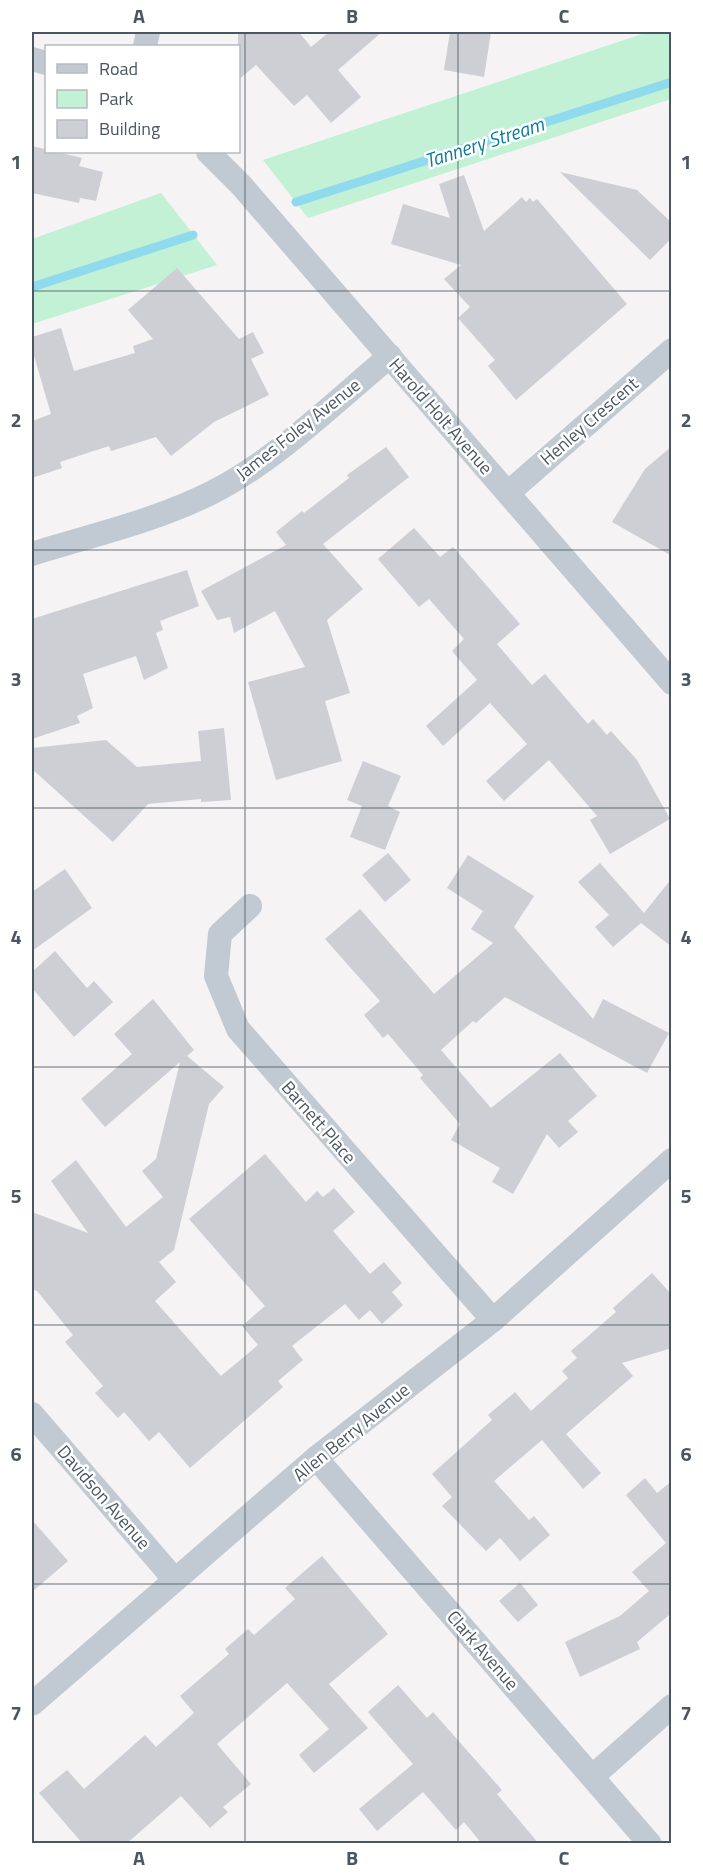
<svg xmlns="http://www.w3.org/2000/svg" width="703" height="1875" font-family="'Titillium Web',sans-serif">
<style>
.green{fill:#c3f1d5}
.lines{fill:none;stroke-linecap:round;stroke-linejoin:round}
.stream{stroke:#90daee;stroke-width:9}
.building{fill:#cdcfd5}
.street{stroke:#c1cad2;stroke-width:24}
.grid{fill:none;stroke:#4a5661;stroke-width:1.5;stroke-opacity:0.55}
.labels{text-anchor:middle;dominant-baseline:central;stroke-width:5;stroke-linejoin:round;paint-order:stroke}
.street-label{font-size:18px;fill:#4a5661;stroke:#fff}
.water-label{font-size:20px;font-style:italic;fill:#0c7c9b;stroke:#fff}
.neatline{fill:none;stroke:#4a5661;stroke-width:2}
.grid-label{font-size:20px;text-anchor:middle;font-weight:bold;fill:#4a5661}
</style>
<rect width="100%" height="100%" fill="#f5f3f3"/>
<g class="green">
<path d="M 648,32 L 671,32 L 671,99 L 308,218 L 263,160 Z"/>
<path d="M 161,193 L 217,265 L 32,324 L 32,239 Z"/>
</g>
<g class="lines">
<g class="stream">
<path d="M 296,202 L 672,82"/>
<path d="M 32,287 L 193,235"/>
</g>
</g>
<g class="building">
<path d="M 238,32 L 299,32 L 311,47 L 329,32 L 382,32 L 338,70 L 361,97 L 331,123 L 307,95 L 294,106 L 256,65 L 238,80 Z"/>
<path d="M 450,32 L 491,32 L 484,77 L 444,70 Z"/>
<path d="M 32,146 L 82,158 L 79,166 L 103,172 L 96,201 L 80,198 L 79,203 L 32,193 Z"/>
<path d="M 560,172 L 637,190 L 672,223 L 672,238 L 650,260 Z"/>
<path d="M 464,175 L 484,231 L 522,197 L 526,202 L 530,198 L 533,202 L 537,199 L 627,304 L 516,400 L 488,366 L 495,360 L 458,318 L 470,307 L 444,279 L 461,265 L 391,244 L 403,204 L 450,218 L 439,184 Z"/>
<path d="M 177,268 L 239,339 L 253,332 L 264,353 L 251,359 L 269,395 L 214,422 L 171,456 L 156,437 L 111,451 L 109,446 L 60,462 L 62,468 L 32,478 L 32,421 L 51,414 L 32,349 L 32,337 L 61,328 L 74,371 L 135,353 L 133,346 L 153,339 L 128,310 Z"/>
<path d="M 672,446 L 672,556 L 612,522 L 645,469 Z"/>
<path d="M 386,447 L 409,477 L 323,544 L 363,589 L 327,620 L 350,693 L 325,701 L 342,761 L 276,780 L 248,682 L 305,667 L 275,611 L 234,633 L 230,617 L 217,620 L 201,591 L 286,545 L 276,532 L 302,511 L 304,513 L 349,478 L 347,475 Z"/>
<path d="M 414,528 L 440,557 L 453,547 L 520,624 L 497,644 L 532,685 L 545,674 L 588,724 L 593,719 L 607,735 L 611,731 L 637,760 L 670,819 L 610,854 L 590,820 L 597,816 L 549,760 L 504,801 L 486,781 L 527,744 L 490,703 L 443,746 L 426,726 L 477,680 L 452,651 L 464,639 L 429,599 L 419,607 L 378,559 Z"/>
<path d="M 187,570 L 199,606 L 160,621 L 163,630 L 156,633 L 168,668 L 144,680 L 136,656 L 83,674 L 93,708 L 77,716 L 80,723 L 32,739 L 32,619 Z"/>
<path d="M 224,728 L 231,800 L 201,802 L 201,799 L 148,804 L 113,842 L 32,769 L 32,748 L 106,740 L 137,767 L 201,761 L 198,731 Z"/>
<path d="M 363,761 L 401,776 L 388,806 L 400,812 L 385,850 L 350,837 L 362,806 L 347,800 Z"/>
<path d="M 388,853 L 411,880 L 385,902 L 362,875 Z"/>
<path d="M 468,855 L 534,896 L 514,927 L 593,1019 L 603,999 L 669,1033 L 647,1073 L 505,997 L 476,1023 L 473,1021 L 441,1050 L 491,1108 L 560,1053 L 597,1096 L 568,1121 L 578,1132 L 559,1148 L 547,1134 L 513,1194 L 492,1182 L 500,1168 L 451,1140 L 460,1124 L 420,1078 L 423,1075 L 388,1034 L 383,1038 L 364,1015 L 380,1001 L 325,939 L 360,909 L 434,994 L 493,943 L 471,929 L 483,911 L 447,888 Z"/>
<path d="M 600,863 L 644,913 L 672,878 L 672,947 L 641,923 L 613,947 L 595,927 L 609,915 L 578,882 Z"/>
<path d="M 65,869 L 92,908 L 32,951 L 32,892 Z"/>
<path d="M 55,951 L 87,988 L 94,981 L 113,1002 L 74,1037 L 32,988 L 32,972 Z"/>
<path d="M 153,999 L 194,1050 L 187,1056 L 224,1087 L 209,1104 L 174,1250 L 159,1262 L 176,1282 L 155,1301 L 221,1376 L 258,1345 L 242,1326 L 265,1306 L 189,1219 L 265,1154 L 306,1202 L 317,1191 L 323,1197 L 334,1188 L 355,1212 L 333,1231 L 370,1274 L 384,1262 L 402,1283 L 392,1292 L 403,1305 L 382,1324 L 370,1310 L 359,1320 L 345,1304 L 292,1346 L 303,1360 L 278,1381 L 283,1387 L 190,1468 L 159,1432 L 149,1441 L 124,1412 L 118,1418 L 95,1393 L 103,1386 L 65,1342 L 73,1335 L 37,1291 L 32,1289 L 32,1212 L 88,1233 L 51,1181 L 76,1160 L 126,1227 L 163,1197 L 142,1171 L 156,1159 L 180,1062 L 105,1127 L 81,1099 L 132,1054 L 114,1034 Z"/>
<path d="M 652,1273 L 672,1295 L 672,1348 L 622,1363 L 633,1376 L 566,1434 L 601,1473 L 583,1489 L 542,1440 L 494,1481 L 529,1520 L 534,1516 L 550,1535 L 520,1561 L 500,1538 L 486,1551 L 442,1506 L 452,1497 L 432,1474 L 492,1420 L 488,1415 L 515,1392 L 531,1411 L 568,1378 L 562,1371 L 577,1358 L 571,1351 L 616,1312 L 613,1308 Z"/>
<path d="M 645,1478 L 657,1493 L 672,1481 L 672,1618 L 669,1615 L 637,1642 L 640,1649 L 580,1677 L 565,1642 L 620,1616 L 649,1591 L 632,1572 L 666,1543 L 626,1495 Z"/>
<path d="M 32,1520 L 68,1561 L 32,1592 Z"/>
<path d="M 322,1556 L 388,1634 L 329,1684 L 368,1728 L 314,1773 L 299,1755 L 329,1729 L 287,1683 L 217,1744 L 251,1784 L 223,1807 L 228,1812 L 210,1828 L 181,1796 L 126,1844 L 83,1844 L 39,1793 L 67,1770 L 84,1789 L 145,1735 L 156,1747 L 194,1713 L 180,1696 L 229,1654 L 225,1649 L 248,1629 L 254,1635 L 295,1599 L 285,1588 Z"/>
<path d="M 520,1583 L 538,1605 L 518,1622 L 499,1601 Z"/>
<path d="M 398,1685 L 427,1718 L 433,1712 L 502,1790 L 497,1794 L 539,1844 L 482,1844 L 464,1822 L 456,1830 L 423,1792 L 377,1831 L 359,1809 L 413,1764 L 368,1712 Z"/>
</g>
<g class="lines">
<g class="street">
<path d="M 145,46 L 148,32"/>
<path d="M 32,59 L 46,63"/>
<path d="M 208,152 L 241,185 L 672,683"/>
<path d="M 508,493 L 672,350"/>
<path d="M 32,554 C 92,535 156,521 213,492 C 276,460 335,402 390,356"/>
<path d="M 250,906 L 220,934 L 216,976 L 238,1029 L 493,1320"/>
<path d="M 32,1414 L 175,1580"/>
<path d="M 316,1458 L 650,1844"/>
<path d="M 32,1704 L 316,1458 L 493,1320 L 672,1160"/>
<path d="M 593,1776 L 672,1706"/>
</g>
</g>
<path class="grid" d="M 245,32 L 245,1844M 458,32 L 458,1844M 32,291 L 672,291M 32,550 L 672,550M 32,808 L 672,808M 32,1067 L 672,1067M 32,1325 L 672,1325M 32,1584 L 672,1584"/>
<g class="labels">
<g class="street-label">
<text transform="translate(441 416) rotate(49)">Harold Holt Avenue</text>
<text transform="translate(589 421) rotate(-41)">Henley Crescent</text>
<text transform="translate(298 429) rotate(-38)">James Foley Avenue</text>
<text transform="translate(319 1122) rotate(49)">Barnett Place</text>
<text transform="translate(351 1432) rotate(-39)">Allen Berry Avenue</text>
<text transform="translate(104 1497) rotate(49)">Davidson Avenue</text>
<text transform="translate(483 1650) rotate(49)">Clark Avenue</text>
</g>
<g class="water-label">
<text transform="translate(484 142) rotate(-18)">Tannery Stream</text>
</g>
</g>
<rect width="703" height="1875" fill="none" stroke="#ffffff" stroke-width="66"/>
<rect x="45" y="45" width="195" height="108" fill="#ffffff" stroke="#b7bbc0" stroke-width="1.5"/>
<rect x="57" y="64" width="30" height="9" fill="#c1cad2" stroke="#b7bbc0" stroke-width="1.5"/>
<text x="99" y="75" font-size="18" fill="#4a5661">Road</text>
<rect x="57" y="90" width="30" height="18" fill="#c3f1d5" stroke="#b7bbc0" stroke-width="1.5"/>
<text x="99" y="105" font-size="18" fill="#4a5661">Park</text>
<rect x="57" y="120" width="30" height="18" fill="#cdcfd5" stroke="#b7bbc0" stroke-width="1.5"/>
<text x="99" y="135" font-size="18" fill="#4a5661">Building</text>
<rect x="33" y="33" width="637" height="1809" class="neatline"/>
<g class="grid-label">
<text x="139" y="23">A</text>
<text x="352" y="23">B</text>
<text x="564" y="23">C</text>
<text x="16" y="169">1</text>
<text x="686" y="169">1</text>
<text x="16" y="427">2</text>
<text x="686" y="427">2</text>
<text x="16" y="686">3</text>
<text x="686" y="686">3</text>
<text x="16" y="944">4</text>
<text x="686" y="944">4</text>
<text x="16" y="1203">5</text>
<text x="686" y="1203">5</text>
<text x="16" y="1461">6</text>
<text x="686" y="1461">6</text>
<text x="16" y="1720">7</text>
<text x="686" y="1720">7</text>
<text x="139" y="1865">A</text>
<text x="352" y="1865">B</text>
<text x="564" y="1865">C</text>
</g>
</svg>
